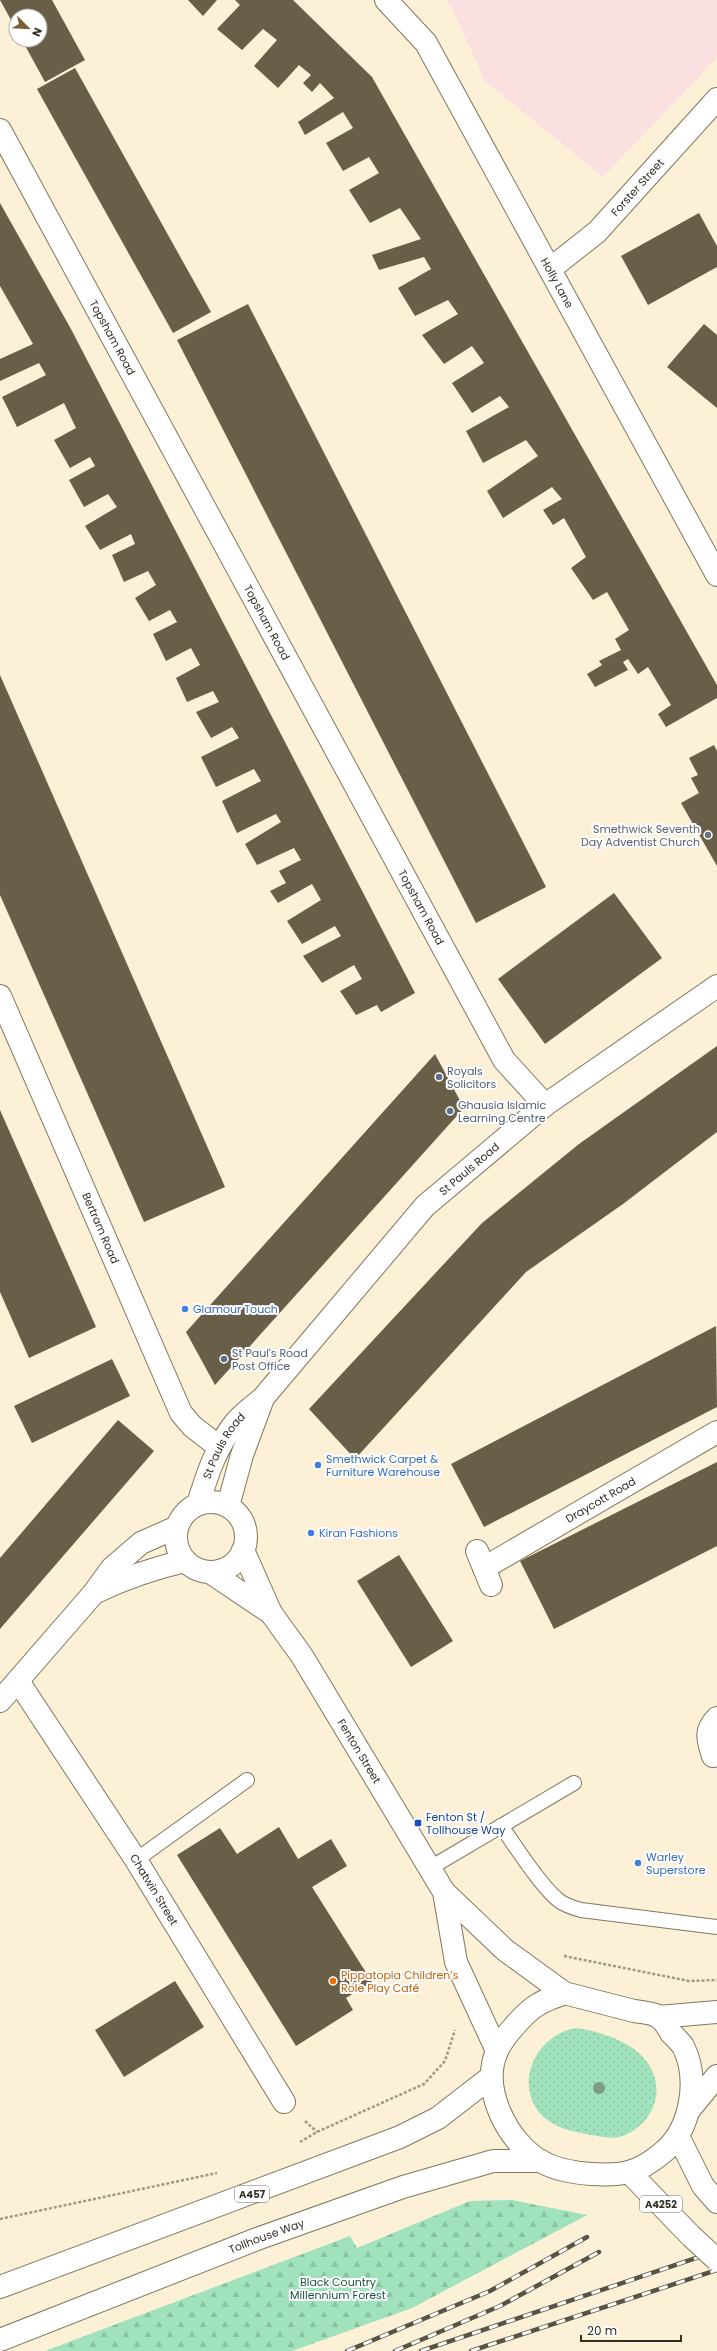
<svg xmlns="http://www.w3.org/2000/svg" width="717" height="2351" font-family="Poppins,sans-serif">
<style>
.education{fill:#fbe0e2}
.grass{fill:url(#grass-dots)}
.forest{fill:url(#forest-firs)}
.building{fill:#695f49}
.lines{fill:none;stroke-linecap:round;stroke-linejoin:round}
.service-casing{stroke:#817760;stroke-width:16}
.minor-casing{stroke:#817760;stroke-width:24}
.tertiary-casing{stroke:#817760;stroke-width:24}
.secondary-casing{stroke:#817760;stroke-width:24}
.primary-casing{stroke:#817760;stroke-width:24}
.path{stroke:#a19885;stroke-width:2.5;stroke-dasharray:3 2;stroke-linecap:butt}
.service{stroke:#fff;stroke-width:14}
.minor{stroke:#fff;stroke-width:22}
.tertiary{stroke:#fff;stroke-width:22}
.secondary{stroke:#fff;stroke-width:22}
.primary{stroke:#fff;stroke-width:22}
.rail-casing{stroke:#585345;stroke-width:4.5}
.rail{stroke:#fff;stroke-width:3;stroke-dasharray:9;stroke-linecap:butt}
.primary-bridge-casing{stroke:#817760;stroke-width:24;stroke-linecap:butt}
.primary-bridge{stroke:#fff;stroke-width:22}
.tree{fill:#7f9b80}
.worship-dot{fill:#6b7280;stroke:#fff;stroke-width:1.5}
.service-dot{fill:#5c6f8a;stroke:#fff;stroke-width:1.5}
.shop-dot{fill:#3f7fe0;stroke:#fff;stroke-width:1.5}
.transit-dot{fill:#1a4fb4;stroke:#fff;stroke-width:1.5}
.food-dot{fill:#e8710a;stroke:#fff;stroke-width:1.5}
.labels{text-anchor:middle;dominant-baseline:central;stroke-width:4;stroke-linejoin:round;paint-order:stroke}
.shield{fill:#fff;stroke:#706d66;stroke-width:1}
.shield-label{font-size:10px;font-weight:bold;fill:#322e24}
.street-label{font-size:11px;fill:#322e24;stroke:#fff}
.worship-label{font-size:11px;fill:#5b616d;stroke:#fff;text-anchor:end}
.service-label{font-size:11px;fill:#4e5e75;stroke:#fff;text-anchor:start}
.shop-label{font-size:11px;fill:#366cbe;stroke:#fff;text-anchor:start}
.transit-label{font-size:11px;fill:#164399;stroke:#fff;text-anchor:start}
.food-label{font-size:11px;fill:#c56008;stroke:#fff;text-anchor:start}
.park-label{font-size:11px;fill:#195639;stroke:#fff}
</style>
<defs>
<pattern id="grass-dots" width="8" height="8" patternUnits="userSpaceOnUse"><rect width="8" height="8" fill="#9fe2bc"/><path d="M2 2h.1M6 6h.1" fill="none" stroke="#89c2a1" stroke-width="1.8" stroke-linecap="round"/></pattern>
<pattern id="forest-firs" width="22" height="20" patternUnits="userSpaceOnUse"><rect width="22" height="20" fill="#9fe2bc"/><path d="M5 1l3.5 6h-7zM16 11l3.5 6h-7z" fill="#89c2a1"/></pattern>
</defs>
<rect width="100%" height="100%" fill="#fcf0d6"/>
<path class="education" d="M 446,0 L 717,0 L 717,58 L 603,177 L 485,81 L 451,6 Z"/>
<path class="grass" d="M 576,2028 C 598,2031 626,2040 642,2056 C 668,2083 657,2121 625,2135 C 615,2140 602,2137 592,2135 C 573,2132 550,2127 538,2111 C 515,2079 538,2034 576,2028 Z"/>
<path class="forest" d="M 512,2200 L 587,2215 L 412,2308 L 292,2351 L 45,2351 L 350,2236 L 357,2248 L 470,2201 Z"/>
<g class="building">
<path d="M 0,0 L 52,0 L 85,60 L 45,82 L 22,40 L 40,40 L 40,16 L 16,16 L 16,29 Z"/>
<path d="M 188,0 L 217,0 L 203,16 Z"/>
<path d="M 235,0 L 293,0 L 372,77 L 717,685 L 717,698 L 666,727 L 658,714 L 671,705 L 648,667 L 638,674 L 628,659 L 623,662 L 628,670 L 595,687 L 587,674 L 602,665 L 599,661 L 621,650 L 615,639 L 629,630 L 607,592 L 593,600 L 571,568 L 586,557 L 564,518 L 553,525 L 543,510 L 562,499 L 552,487 L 503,518 L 487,491 L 538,456 L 526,440 L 483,463 L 466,431 L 509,407 L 500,396 L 472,413 L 452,383 L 484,363 L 472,346 L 444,364 L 422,335 L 458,314 L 448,300 L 415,316 L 398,288 L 431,269 L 424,257 L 379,270 L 372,255 L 421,239 L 400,208 L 370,223 L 349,190 L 379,173 L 369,157 L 343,171 L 326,143 L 353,128 L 343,112 L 305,135 L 298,122 L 334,98 L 320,83 L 312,92 L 303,83 L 311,75 L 299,65 L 278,88 L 254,66 L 277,40 L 263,29 L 242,50 L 217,29 L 240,5 Z"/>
<path d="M 75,68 L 211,312 L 173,333 L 37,89 Z"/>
<path d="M 0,203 L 71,329 L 415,993 L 381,1012 L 377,1005 L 356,1015 L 340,991 L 362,979 L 354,965 L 322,983 L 303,956 L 341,936 L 335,926 L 302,944 L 287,921 L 321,900 L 312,884 L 278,903 L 270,891 L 286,883 L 279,871 L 301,860 L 294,848 L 257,865 L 245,844 L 281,822 L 276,814 L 237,833 L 222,801 L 261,781 L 254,769 L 216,787 L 201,757 L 239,738 L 232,727 L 211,738 L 196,712 L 219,702 L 213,691 L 187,702 L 176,678 L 200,665 L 191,648 L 166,661 L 153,634 L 177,622 L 170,610 L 149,621 L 135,598 L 156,585 L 148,571 L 124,582 L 112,555 L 135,544 L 131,534 L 100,550 L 85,526 L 117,507 L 108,494 L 84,507 L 69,480 L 95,466 L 90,457 L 70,468 L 54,440 L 76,428 L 64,403 L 17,427 L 2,397 L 46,375 L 39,363 L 0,381 L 0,359 L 33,344 L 0,286 Z"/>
<path d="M 699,213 L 717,246 L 717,267 L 648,305 L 621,256 Z"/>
<path d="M 248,304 L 546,887 L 476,923 L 177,340 Z"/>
<path d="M 704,324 L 717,335 L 717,408 L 667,367 Z"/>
<path d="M 0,675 L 225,1187 L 144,1222 L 0,895 Z"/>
<path d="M 714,745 L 717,751 L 717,866 L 681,803 L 699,793 L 691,778 L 698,775 L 689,758 Z"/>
<path d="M 614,893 L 662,958 L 545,1044 L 498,979 Z"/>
<path d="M 717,1046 L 717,1132 L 623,1204 L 526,1272 L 355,1459 L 309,1409 L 482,1223 L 579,1144 Z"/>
<path d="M 435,1054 L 464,1108 L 215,1385 L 186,1332 Z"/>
<path d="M 0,1110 L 96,1327 L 29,1358 L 0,1292 Z"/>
<path d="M 716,1326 L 717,1407 L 484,1527 L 451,1464 Z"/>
<path d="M 112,1359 L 130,1396 L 32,1443 L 14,1406 Z"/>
<path d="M 118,1420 L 154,1451 L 0,1629 L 0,1558 Z"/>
<path d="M 717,1462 L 717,1546 L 554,1629 L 520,1561 Z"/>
<path d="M 399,1555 L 453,1641 L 411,1667 L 357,1581 Z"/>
<path d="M 279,1827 L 298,1859 L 331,1839 L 347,1866 L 312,1887 L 372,1982 L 346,1998 L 353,2010 L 296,2046 L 177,1855 L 220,1828 L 237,1854 Z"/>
<path d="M 175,1981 L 204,2027 L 124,2077 L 95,2030 Z"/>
</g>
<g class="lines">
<defs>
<g id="service">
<path d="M 501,1826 C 515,1845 543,1890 561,1902 C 567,1906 574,1908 581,1910 L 717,1927"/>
<path d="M 136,1860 L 247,1780"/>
<path d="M 430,1868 L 574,1783"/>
</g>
<g id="minor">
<path id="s1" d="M 0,130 L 504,1060 L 545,1105"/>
<path id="s2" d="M 550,269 L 597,232 L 717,99"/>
<path id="s3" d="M 0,996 L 181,1413 L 192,1426 L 219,1447"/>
<path d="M 477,1551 L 491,1585"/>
<path id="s4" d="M 484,1568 L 717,1432"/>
<path id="s5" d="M 18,1681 L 136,1860 L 284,2102"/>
<path d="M 713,1756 C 708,1740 704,1731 717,1718"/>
</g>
<g id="tertiary">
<path id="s6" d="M 386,0 L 426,43 L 717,575"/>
</g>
<g id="secondary">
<circle cx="211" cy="1537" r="35"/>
<path id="s7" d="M 198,1504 C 207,1475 216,1447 235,1423 C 243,1413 254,1406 263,1398 L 425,1206 L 545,1105 L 717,986"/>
<path d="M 228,1506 L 242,1455 L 262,1401"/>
<path id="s8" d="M 243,1550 L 271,1613 L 302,1656 L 444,1892 L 505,1950 L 564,1993"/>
<path d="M 210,1572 L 271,1613"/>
<path d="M 96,1592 C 125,1578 154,1568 185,1561"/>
<path d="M 0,1701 L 93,1594 L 112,1568 L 141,1543 L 177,1527"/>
<path d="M 444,1892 L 456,1962 L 497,2051"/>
</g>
<g id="primary">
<path d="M 564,1993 C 587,1999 611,2005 634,2011 C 641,2012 652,2013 658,2016 C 663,2019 668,2028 671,2033 C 675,2037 680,2042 683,2046 C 700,2080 691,2131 661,2154 C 638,2173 622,2176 592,2174 C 575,2173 557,2170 542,2162 C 508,2143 480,2089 497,2051 C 503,2037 526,2011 539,2004 C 547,1999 556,1997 564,1993 Z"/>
<path d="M 658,2017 L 717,2012"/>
<path d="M 689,2110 L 717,2076"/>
<path d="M 678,2136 L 703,2186 L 717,2202"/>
<path d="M 630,2173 L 691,2236"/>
<path d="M 0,2287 L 400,2137 L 438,2118 L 491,2077"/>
<path id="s9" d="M 0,2340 L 257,2239 L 403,2187 L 493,2161 L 541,2161"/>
</g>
</defs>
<use href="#service" class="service-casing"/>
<use href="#minor" class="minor-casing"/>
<use href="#tertiary" class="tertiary-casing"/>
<use href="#secondary" class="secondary-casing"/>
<use href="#primary" class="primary-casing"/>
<g class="path">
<path d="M 564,1956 L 689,1981 L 717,1980"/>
<path d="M 305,2121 L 317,2132"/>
<path d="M 300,2142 L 317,2132 L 424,2084 L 445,2061 L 455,2030"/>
<path d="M 0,2219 L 217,2173"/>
</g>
<use href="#service" class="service"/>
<use href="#minor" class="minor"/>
<use href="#tertiary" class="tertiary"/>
<use href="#secondary" class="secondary"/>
<use href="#primary" class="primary"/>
<defs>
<g id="rail">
<path d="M 347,2351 L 490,2291 L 587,2237"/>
<path d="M 395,2351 L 500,2306 L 599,2252"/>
<path d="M 421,2351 L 717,2251"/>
<path d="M 471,2351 L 717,2270"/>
</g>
</defs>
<use href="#rail" class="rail-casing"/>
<use href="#rail" class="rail"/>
<defs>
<path id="primary-bridge" d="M 691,2236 L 717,2260"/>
</defs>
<use href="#primary-bridge" class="primary-bridge-casing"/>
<use href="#primary-bridge" class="primary-bridge"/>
</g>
<circle class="tree" cx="599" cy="2088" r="6"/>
<circle class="worship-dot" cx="708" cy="835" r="4"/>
<g class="service-dot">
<circle cx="439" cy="1077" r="4"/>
<circle cx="450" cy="1111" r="4"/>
<circle cx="224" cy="1359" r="4"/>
</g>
<g class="shop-dot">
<circle cx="185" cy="1309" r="4"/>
<circle cx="318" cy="1465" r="4"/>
<circle cx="311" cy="1533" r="4"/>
<circle cx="638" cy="1863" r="4"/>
</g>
<rect class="transit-dot" x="414" y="1819" width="8" height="8" rx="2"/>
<circle class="food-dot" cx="333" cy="1981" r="4"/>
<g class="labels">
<g class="shield">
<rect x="235" y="2186" width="34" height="16" rx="3"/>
<rect x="640" y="2196" width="42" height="16" rx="3"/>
</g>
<g class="shield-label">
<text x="252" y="2194">A457</text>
<text x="661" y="2204">A4252</text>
</g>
<g class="street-label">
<text stroke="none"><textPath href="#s2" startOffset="120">Forster Street</textPath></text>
<text stroke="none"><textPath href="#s6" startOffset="332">Holly Lane</textPath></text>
<text stroke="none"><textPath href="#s1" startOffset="236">Topsham Road</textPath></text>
<text stroke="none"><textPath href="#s1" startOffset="560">Topsham Road</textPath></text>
<text stroke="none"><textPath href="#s1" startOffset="884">Topsham Road</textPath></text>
<text stroke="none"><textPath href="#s7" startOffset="436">St Pauls Road</textPath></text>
<text stroke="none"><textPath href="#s3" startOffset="253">Bertram Road</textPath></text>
<text stroke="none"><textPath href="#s7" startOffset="64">St Pauls Road</textPath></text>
<text stroke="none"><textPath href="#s4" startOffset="135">Draycott Road</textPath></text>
<text stroke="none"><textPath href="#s8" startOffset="233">Fenton Street</textPath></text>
<text stroke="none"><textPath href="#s5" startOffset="249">Chatwin Street</textPath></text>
<text stroke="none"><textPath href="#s9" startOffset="286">Tollhouse Way</textPath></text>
</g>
<g class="worship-label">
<text x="700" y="829">Smethwick Seventh<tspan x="700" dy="13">Day Adventist Church</tspan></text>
</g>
<g class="service-label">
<text x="447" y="1071">Royals<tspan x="447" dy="13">Solicitors</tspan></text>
<text x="458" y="1105">Ghausia Islamic<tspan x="458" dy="13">Learning Centre</tspan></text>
<text x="232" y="1353">St Paul's Road<tspan x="232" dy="13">Post Office</tspan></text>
</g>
<g class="shop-label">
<text x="193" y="1309">Glamour Touch</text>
<text x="326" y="1459">Smethwick Carpet &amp;<tspan x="326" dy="13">Furniture Warehouse</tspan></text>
<text x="319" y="1533">Kiran Fashions</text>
<text x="646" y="1857">Warley<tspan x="646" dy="13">Superstore</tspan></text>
</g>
<g class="transit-label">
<text x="426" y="1817">Fenton St /<tspan x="426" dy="13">Tollhouse Way</tspan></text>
</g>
<g class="food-label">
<text x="341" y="1975">Pippatopia Children’s<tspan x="341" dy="13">Role Play Café</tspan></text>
</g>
<g class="park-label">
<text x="338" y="2282">Black Country<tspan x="338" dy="13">Millennium Forest</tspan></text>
</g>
</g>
<g transform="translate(28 28) rotate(114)"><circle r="19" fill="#ffffff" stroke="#adaba7"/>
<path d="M0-3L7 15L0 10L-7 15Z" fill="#7c5d32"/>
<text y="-6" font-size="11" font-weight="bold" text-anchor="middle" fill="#322e24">N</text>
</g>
<path d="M581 2335v6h100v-6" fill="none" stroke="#322e24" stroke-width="2"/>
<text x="587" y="2335" font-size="12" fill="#322e24" stroke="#ffffff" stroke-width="3" paint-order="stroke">20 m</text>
</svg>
